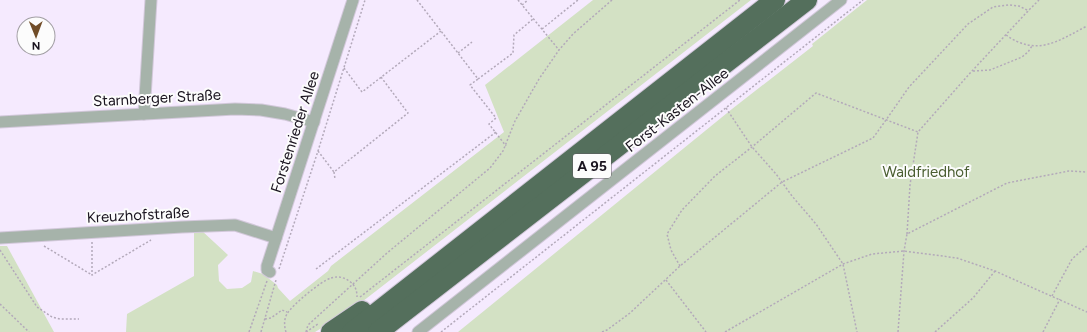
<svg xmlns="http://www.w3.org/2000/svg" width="1087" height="332" font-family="Figtree,sans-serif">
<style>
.green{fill:#d3e1c4}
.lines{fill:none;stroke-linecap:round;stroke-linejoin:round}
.street-casing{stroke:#d2c8da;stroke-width:13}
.highway-casing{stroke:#d2c8da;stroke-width:22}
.path{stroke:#b3a9ba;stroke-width:1.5;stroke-dasharray:2 2;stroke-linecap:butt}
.street{stroke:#a6b3aa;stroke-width:11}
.highway{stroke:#546f5c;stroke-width:20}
.labels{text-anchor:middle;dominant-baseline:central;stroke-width:4;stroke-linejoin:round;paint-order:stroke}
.shield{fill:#fcfcfc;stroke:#5e5a61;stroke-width:1}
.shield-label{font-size:14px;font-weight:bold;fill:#1a141f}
.street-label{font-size:15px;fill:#1a141f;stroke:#fcfcfc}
.park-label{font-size:15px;fill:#4a5e31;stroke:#fcfcfc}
</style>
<rect width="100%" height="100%" fill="#f5eafe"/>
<g class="green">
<path d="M 593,0 L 751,0 L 367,298 L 348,312 L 315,332 L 126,332 L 127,314 L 194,276 L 194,230 L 201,230 L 228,255 L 218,265 L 219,281 L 227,289 L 242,288 L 251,282 L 253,271 L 263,274 L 277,285 L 278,288 L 290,301 L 328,271 L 331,266 L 504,132 L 485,85 Z"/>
<path d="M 867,0 L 1087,0 L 1087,332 L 458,332 L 732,109 L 813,46 L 812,44 Z"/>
<path d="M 0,246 L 7,246 L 54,332 L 0,332 Z"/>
</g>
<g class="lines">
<defs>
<g id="street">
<path d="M 144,114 L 151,0"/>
<path d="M 0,122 L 235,109 L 261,110 L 285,114 L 314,122"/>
<path d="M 0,238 L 182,227 L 235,225 L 276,238"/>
<path d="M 270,272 L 267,270 L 267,266 L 268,263 L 353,0"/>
<path d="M 418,332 L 841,0"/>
</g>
<g id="highway">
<path d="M 331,332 L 362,311"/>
<path d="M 352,332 L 775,0"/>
<path d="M 378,332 L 807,0"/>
</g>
</defs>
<use href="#street" class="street-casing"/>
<use href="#highway" class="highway-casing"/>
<g class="path">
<path d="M 417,0 L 478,79 L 470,85 L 496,118 L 489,124 L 506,146"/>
<path d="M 518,0 L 559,50"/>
<path d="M 522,5 L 528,0"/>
<path d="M 542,29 L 578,0"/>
<path d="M 1006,35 C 1037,57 1058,41 1087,26"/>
<path d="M 458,53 L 472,42"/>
<path d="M 344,68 L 362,92 L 441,31"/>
<path d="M 973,71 L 990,70 L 1022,57 L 1028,52 L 1032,46"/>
<path d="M 478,79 L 513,53 L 514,35 L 533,19"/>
<path d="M 726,108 L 752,147 L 776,174 L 792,196 L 816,224 L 843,264 L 857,332"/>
<path d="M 318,151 L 334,172 L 408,113 L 381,77"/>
<path d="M 334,172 L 335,179"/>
<path d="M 907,234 L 910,185 L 918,132 L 972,71 L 1028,11 L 1039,0"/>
<path d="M 92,242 L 92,275 L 151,240"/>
<path d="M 44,246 L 92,275"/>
<path d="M 0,250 L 37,307 L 52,317 L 60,319 L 79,319"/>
<path d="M 680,266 L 671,250 L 667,234 L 682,210 L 715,176 L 752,147 L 816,93 L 918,132"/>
<path d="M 279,269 L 318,151 L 365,0"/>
<path d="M 316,269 L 496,132"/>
<path d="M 666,280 L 706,332"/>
<path d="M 1052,296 L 1072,259 L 1087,246"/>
<path d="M 360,297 L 740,0"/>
<path d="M 0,304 L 29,332"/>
<path d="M 265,319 L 271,318 L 282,310 L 287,312"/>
<path d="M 249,332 L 267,281"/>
<path d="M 261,332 L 276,280"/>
<path d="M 286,332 C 284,326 284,319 287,314 C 292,305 321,281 331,278 C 337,276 344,277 349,281 C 355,285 357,290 357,297"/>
<path d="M 306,332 L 318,324"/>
<path d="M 306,332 L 308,325 L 387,253 L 490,168 L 503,151 L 515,121 L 539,79 L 559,50 L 573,34 L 612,0"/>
<path d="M 441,332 L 863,0"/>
<path d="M 602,332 L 607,330 L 630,313 L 680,266 L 782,182 L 873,138 L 886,120 L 909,87 L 968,24 L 993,7 L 1009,5 L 1019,6 L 1029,11"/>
<path d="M 725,332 L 843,264 L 872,254 L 904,251 L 957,258 L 995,271 L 1087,312"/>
<path d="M 898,332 L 904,251 L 907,234 L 1007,183 L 1069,171 L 1087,172"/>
<path d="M 935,332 L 973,298 L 995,271"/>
<path d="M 1043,332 L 1060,299"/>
</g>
<use href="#street" class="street"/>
<use href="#highway" class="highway"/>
</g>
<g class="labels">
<rect class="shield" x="573" y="154" width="38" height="24" rx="3"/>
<g class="shield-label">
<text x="592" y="166">A 95</text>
</g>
<g class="street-label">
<text transform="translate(157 98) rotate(-3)">Starnberger Straße</text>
<text transform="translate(677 110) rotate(-38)">Forst-Kasten-Allee</text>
<text transform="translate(295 132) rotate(-72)">Forstenrieder Allee</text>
<text transform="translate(138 215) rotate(-3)">Kreuzhofstraße</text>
</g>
<g class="park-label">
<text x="926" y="172">Waldfriedhof</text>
</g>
</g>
<g transform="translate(36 36) rotate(179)"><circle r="19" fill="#fcfcfc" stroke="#a29fa4"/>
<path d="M0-3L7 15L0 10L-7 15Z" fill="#714d28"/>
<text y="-6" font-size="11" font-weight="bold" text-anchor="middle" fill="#1a141f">N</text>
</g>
</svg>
